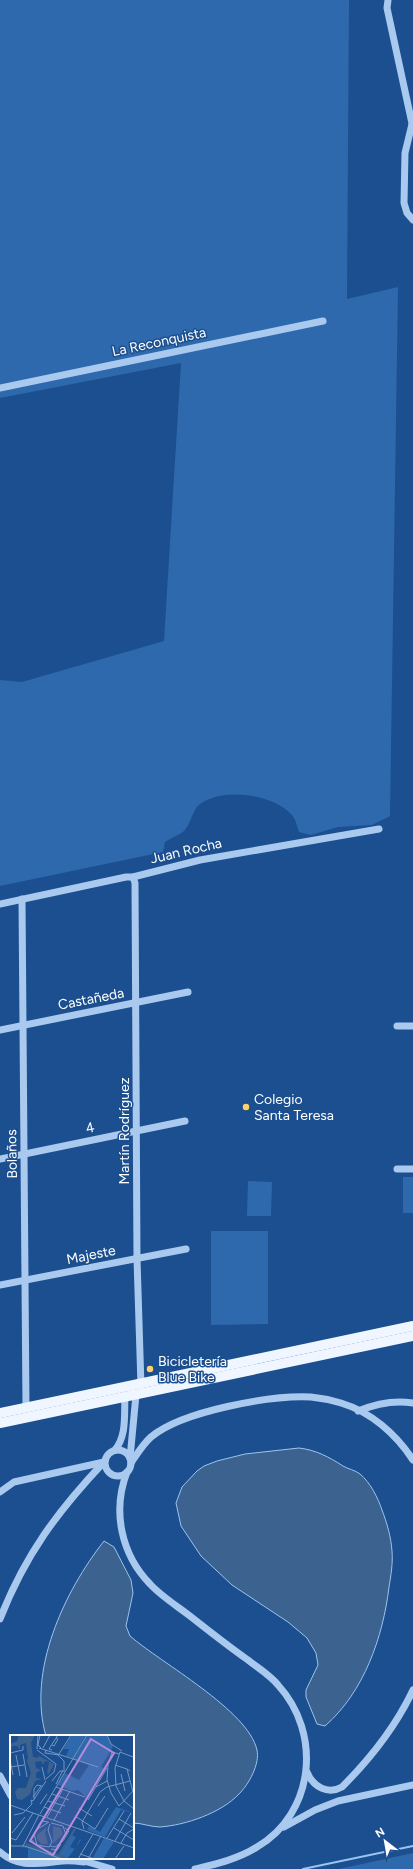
<svg xmlns="http://www.w3.org/2000/svg" width="413" height="1869" font-family="Figtree,sans-serif">
<style>
.green{fill:#2e69ad}
.water{fill:#3c6290;stroke:#9cc4f0}
.lines{fill:none;stroke-linecap:round;stroke-linejoin:round}
.stream{stroke:#9cc4f0;stroke-width:2}
.minor{stroke:#a9c9ee;stroke-width:7}
.major{stroke:#f0f6ff;stroke-width:10}
.poi-dot{fill:#ffd166;stroke:#1b4f8f;stroke-width:1.5}
.labels{text-anchor:middle;dominant-baseline:central;stroke-width:3;stroke-linejoin:round;paint-order:stroke}
.street-label{font-size:14px;fill:#fff;stroke:#1b4f8f}
.poi-label{font-size:14px;fill:#fff;stroke:#1b4f8f;text-anchor:start}
.inset-river{fill:none;stroke:#3c6290;stroke-width:2}
.inset-road{fill:none;stroke:#7695bc;stroke-width:1}
.view{fill:#b68bdc;fill-opacity:0.15;stroke:#b68bdc;stroke-width:2}
.inset-edge{fill:none;stroke:#fff;stroke-width:2}
</style>
<rect width="100%" height="100%" fill="#1b4f8f"/>
<g class="green">
<path d="M 0,0 L 349,0 L 347,299 L 398,287 L 390,816 L 372,825 L 338,827 L 311,835 L 299,832 C 297,827 296,819 292,815 C 273,794 223,787 200,804 C 192,810 191,824 184,831 C 179,835 171,838 165,842 L 163,852 L 0,886 L 0,680 L 22,682 L 164,641 L 181,363 L 0,398 Z"/>
<rect x="403" y="1177" width="10" height="36"/>
<path d="M 248,1181 L 272,1182 L 271,1216 L 247,1216 Z"/>
<path d="M 211,1231 L 268,1231 L 268,1324 L 211,1325 Z"/>
<path d="M 413,1853 L 413,1869 L 339,1869 Z"/>
</g>
<g class="water">
<path d="M 299,1448 C 316,1450 329,1457 343,1466 C 348,1469 355,1470 360,1474 C 370,1482 378,1498 382,1510 C 387,1523 391,1537 392,1551 C 393,1563 391,1575 389,1587 C 383,1637 364,1692 325,1726 L 317,1724 L 306,1697 L 306,1690 L 318,1665 L 316,1653 L 307,1638 L 288,1622 L 232,1585 L 201,1556 L 181,1526 L 176,1503 L 182,1487 L 197,1471 L 204,1466 L 217,1461 L 245,1454 Z"/>
<path d="M 104,1541 L 114,1547 L 131,1580 L 133,1593 L 126,1626 L 130,1636 C 161,1663 248,1710 257,1750 C 260,1764 249,1784 239,1794 C 221,1813 186,1825 160,1827 C 151,1827 142,1823 133,1823 L 133,1736 L 46,1736 C 27,1671 64,1592 104,1541 Z"/>
</g>
<g class="lines">
<path class="stream" d="M 303,1869 L 413,1846"/>
<g class="minor">
<path d="M 388,0 L 387,8 L 413,128"/>
<path d="M 412,124 L 405,153 L 404,203 L 407,213 L 413,220"/>
<path d="M 0,388 L 323,321"/>
<path d="M 133,877 L 135,883 L 137,1259 L 141,1386"/>
<path d="M 22,899 L 26,1408"/>
<path d="M 0,904 L 126,877 L 133,877 L 200,860 L 379,829"/>
<path d="M 397,1026 L 413,1026"/>
<path d="M 0,1030 L 188,992"/>
<path d="M 0,1159 L 185,1121"/>
<path d="M 397,1169 L 413,1169"/>
<path d="M 0,1285 L 186,1249"/>
<path d="M 358,1411 C 375,1404 395,1400 413,1403"/>
<circle cx="118" cy="1463" r="13"/>
<path d="M 115,1450 C 127,1435 124,1415 125,1397"/>
<path d="M 130,1458 L 136,1395 L 133,1392"/>
<path d="M 131,1463 C 137,1454 143,1444 151,1437 C 182,1411 271,1395 311,1397 C 321,1398 331,1400 341,1403 C 371,1412 396,1434 413,1460"/>
<path d="M 127,1472 C 112,1511 121,1554 150,1584 C 161,1596 177,1606 190,1616 C 209,1631 228,1646 248,1660 C 258,1668 270,1675 278,1685 C 322,1733 315,1813 257,1847 C 238,1859 216,1864 195,1869"/>
<path d="M 0,1492 L 14,1482 L 104,1462"/>
<path d="M 0,1619 C 25,1555 57,1512 104,1462"/>
<path d="M 307,1772 C 313,1787 328,1795 342,1787 C 370,1759 396,1726 413,1690"/>
<path d="M 0,1776 L 11,1796"/>
<path d="M 284,1827 L 315,1810 L 338,1801 L 413,1785"/>
<path d="M 0,1852 C 19,1869 39,1863 62,1861 C 69,1860 77,1861 84,1862"/>
<path d="M 81,1860 L 112,1869"/>
</g>
<g class="major">
<path d="M 0,1413 L 413,1326"/>
<path d="M 0,1423 L 413,1336"/>
</g>
</g>
<g class="poi-dot">
<circle cx="246" cy="1107" r="4"/>
<circle cx="150" cy="1369" r="4"/>
</g>
<g class="labels">
<g class="street-label">
<text transform="translate(159 342) rotate(-12)">La Reconquista</text>
<text transform="translate(186 851) rotate(-13)">Juan Rocha</text>
<text transform="translate(91 999) rotate(-11)">Castañeda</text>
<text transform="translate(90 1128) rotate(-12)">4</text>
<text transform="translate(124 1131) rotate(-90)">Martín Rodríguez</text>
<text transform="translate(12 1154) rotate(-91)">Bolaños</text>
<text transform="translate(91 1255) rotate(-11)">Majeste</text>
</g>
<g class="poi-label">
<text x="254" y="1099">Colegio<tspan x="254" dy="16">Santa Teresa</tspan></text>
<text x="158" y="1361">Bicicletería<tspan x="158" dy="16">Blue Bike</tspan></text>
</g>
</g>
<g transform="translate(10 1735)">
<rect width="124" height="124" fill="#1b4f8f"/>
<path d="M 62,0 L 76,0 L 63,23 L 56,21 L 59,14 L 53,14 ZM 77,0 L 96,0 L 103,12 L 91,32 L 94,33 L 76,62 L 68,55 L 62,56 L 48,50 L 55,38 L 69,45 L 79,30 L 63,24 ZM 106,72 L 124,78 L 111,75 L 95,102 L 77,95 L 79,91 L 90,97 ZM 61,100 L 66,102 L 60,112 L 65,114 L 70,104 L 71,105 L 58,123 L 49,120 ZM 94,103 L 104,107 L 93,124 L 82,124 ZM 15,111 L 26,113 L 58,124 L 18,124 L 18,113 L 10,112 Z" fill="#2e69ad"/>
<path d="M 9,0 L 25,0 L 21,8 L 23,22 L 27,23 L 29,21 L 44,29 L 39,39 L 37,38 L 39,27 L 35,26 L 33,30 L 31,26 L 25,27 L 26,33 L 31,35 L 26,38 L 26,43 L 32,44 L 25,46 L 20,59 L 12,65 L 7,64 L 5,57 L 8,53 L 16,53 L 21,38 L 17,26 L 18,23 L 16,8 L 10,10 L 10,15 L 7,11 L 2,11 L 1,17 L 0,9 L 7,6 ZM 43,91 L 51,93 L 53,99 L 43,109 ZM 37,92 L 35,98 L 38,109 L 31,109 L 27,104 L 27,100 Z" fill="#3c6290"/>
<path class="inset-river" d="M 16,109 L 58,124M 49,120 L 65,94"/>
<path class="inset-road" d="M 30,0 L 28,10 L 31,13M 97,0 L 101,9 L 112,16M 42,10 L 44,11 L 48,4 L 46,3M 29,13 L 88,32M 33,13 L 40,0M 27,14 L 28,0M 27,15 L 46,29 L 44,37 L 36,44M 36,15 L 35,18 L 49,20M 42,15 L 39,14 L 48,0M 0,18 L 13,15 L 13,11M 13,19 L 17,42M 47,19 L 54,26 L 54,37M 49,19 L 61,0M 109,19 L 102,17 L 98,30 L 97,45 L 101,58 L 109,71 L 124,55M 6,20 L 10,41M 0,25 L 3,40M 105,30 L 117,34M 0,32 L 14,30M 32,32 L 35,45M 120,36 L 117,34 L 123,57M 111,39 L 115,56M 42,46 L 50,36 L 53,36M 46,49 L 53,35M 46,52 L 75,62M 86,52 L 97,46M 42,59 L 59,65M 23,62 L 31,51M 24,64 L 24,54 L 27,50 L 32,51M 78,65 L 97,33M 23,66 L 36,46M 38,66 L 55,71M 114,66 L 106,51 L 105,33 L 110,17 L 123,22 L 124,20M 114,66 L 124,74M 30,69 L 37,59M 0,70 L 124,113M 88,71 L 95,61M 34,72 L 51,78M 69,73 L 82,81M 30,79 L 77,0M 4,80 L 13,78 L 22,69 L 21,65 L 23,66M 65,81 L 85,94 L 98,73M 37,82 L 53,54M 109,84 L 124,93M 44,85 L 60,56M 41,88 L 53,91 L 56,100M 28,91 L 32,86 L 38,87M 104,93 L 124,105M 74,94 L 72,87 L 90,57 L 97,52 L 120,46M 2,98 L 15,82M 24,99 L 27,110 L 39,112 L 42,107 L 38,95 L 40,89M 0,103 L 6,105 L 23,78M 97,103 L 114,76M 105,106 L 121,78M 24,108 L 21,104 L 26,95 L 39,87M 111,108 L 117,98 L 124,94M 0,111 L 15,111 L 52,124M 13,111 L 29,80M 40,111 L 45,112 L 53,106 L 59,96 L 55,93M 41,114 L 47,115 L 51,109M 70,119 L 82,123M 68,124 L 83,99M 78,124 L 91,101M 105,124 L 114,111"/>
<path class="view" d="M 81,4 L 104,18 L 43,120 L 20,106 Z"/>
<rect width="124" height="124" class="inset-edge"/>
</g>
<g transform="translate(385 1841) rotate(329)" stroke="#1b4f8f" stroke-width="3" paint-order="stroke">
<path d="M0-3L7 15L0 10L-7 15Z" fill="#ffffff"/>
<text y="-6" font-size="11" font-weight="bold" text-anchor="middle" fill="#ffffff">N</text>
</g>
</svg>
